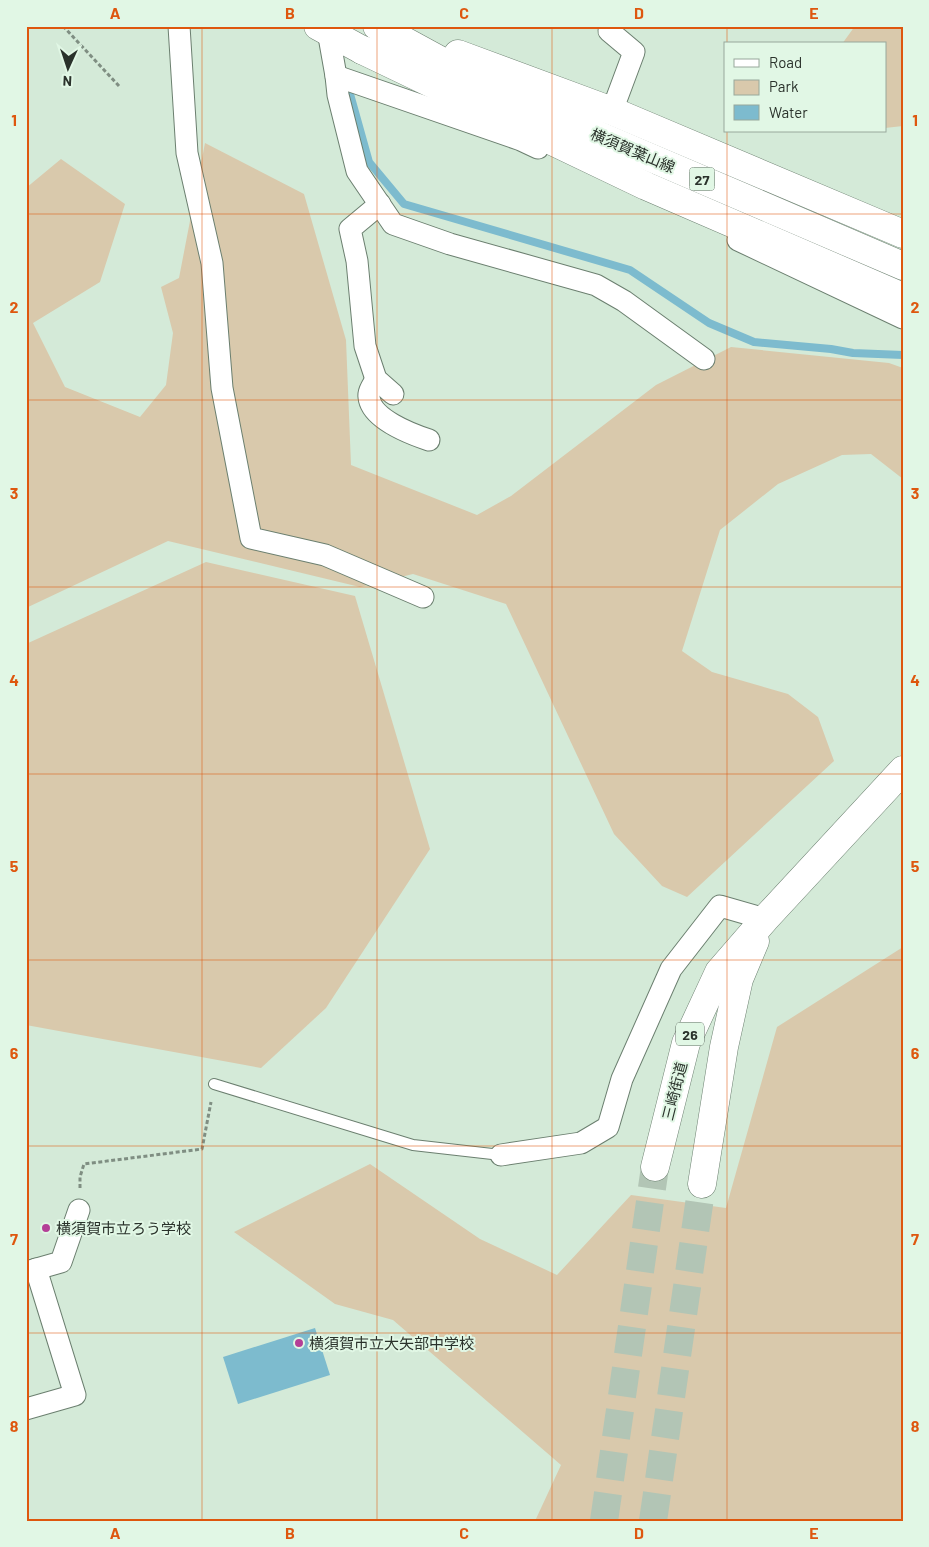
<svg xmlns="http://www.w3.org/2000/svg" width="929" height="1547" font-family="Barlow,'Noto Sans JP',sans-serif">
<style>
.green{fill:#d9c9ac}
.water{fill:#7dbbce}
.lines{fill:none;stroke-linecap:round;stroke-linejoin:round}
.stream{stroke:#7dbbce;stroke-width:8}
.primary-tunnel{stroke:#b2c5b5;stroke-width:28;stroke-dasharray:28 14;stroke-linecap:butt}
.service-casing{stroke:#6b7f6f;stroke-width:12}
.minor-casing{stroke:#6b7f6f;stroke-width:23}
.primary-casing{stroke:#6b7f6f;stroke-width:29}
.path{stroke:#7f8e82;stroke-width:3;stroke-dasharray:4 2.5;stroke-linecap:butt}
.service{stroke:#fff;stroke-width:10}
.minor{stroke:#fff;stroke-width:21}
.primary{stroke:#fff;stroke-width:28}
.grid{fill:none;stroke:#de570e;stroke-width:1;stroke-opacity:0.55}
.poi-dot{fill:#b43f97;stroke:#e1f7e5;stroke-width:2}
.labels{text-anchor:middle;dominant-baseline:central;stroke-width:4;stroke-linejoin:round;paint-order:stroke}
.shield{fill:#e1f7e5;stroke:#616d63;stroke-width:1}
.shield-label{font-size:14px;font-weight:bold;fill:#2a322b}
.street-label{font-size:15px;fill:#2a322b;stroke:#e1f7e5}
.poi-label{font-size:15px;fill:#2a322b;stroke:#e1f7e5;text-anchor:start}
.neatline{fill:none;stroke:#de570e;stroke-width:2}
.grid-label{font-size:16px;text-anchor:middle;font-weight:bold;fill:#de570e}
</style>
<rect width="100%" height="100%" fill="#d4ead8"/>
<g class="green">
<path d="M 855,26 L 903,26 L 903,126 L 885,128 L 885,44 L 842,44 Z"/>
<path d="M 205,143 L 304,194 L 346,340 L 351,465 L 477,515 L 511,496 L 656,385 L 731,347 L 889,363 L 903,368 L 903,479 L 871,454 L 842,455 L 778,484 L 720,530 L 682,651 L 712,672 L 788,694 L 818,717 L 834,761 L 687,897 L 662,886 L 614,834 L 506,604 L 413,574 L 360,587 L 168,541 L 26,608 L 26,188 L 61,159 L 125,204 L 100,282 L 33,323 L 65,387 L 140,417 L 166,385 L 173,333 L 161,287 L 179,278 Z"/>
<path d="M 206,562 L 355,596 L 430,849 L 326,1008 L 261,1068 L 26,1025 L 26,644 Z"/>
<path d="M 903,947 L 903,1521 L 535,1521 L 561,1465 L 393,1320 L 335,1304 L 234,1232 L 370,1164 L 480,1239 L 557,1275 L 631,1195 L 726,1208 L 777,1027 Z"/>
</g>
<path class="water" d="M 315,1328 L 330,1375 L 238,1404 L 223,1357 Z"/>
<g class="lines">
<path class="stream" d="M 350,94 L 369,162 L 404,204 L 630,270 L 709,323 L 754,342 L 831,349 L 853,353 L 903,355"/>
<g class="primary-tunnel">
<path d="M 604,1521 L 655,1167"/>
<path d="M 653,1521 L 702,1184"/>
</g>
<defs>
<path id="service" d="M 214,1084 L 413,1145 L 501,1155"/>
<g id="minor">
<path d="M 179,26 L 187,153 L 212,263 L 222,388 L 251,538 L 325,555 L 423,597"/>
<path d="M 611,26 L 609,31 L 634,52 L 612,111"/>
<path d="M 328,31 L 336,76 L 338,95 L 357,171 L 393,224 L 450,244 L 596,285 L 624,301 L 704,359"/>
<path d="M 336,76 L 521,140 L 538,148"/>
<path d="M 380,204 L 350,229 L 357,261 L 365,346 L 376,379 L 393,394"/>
<path d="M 738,240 L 903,318"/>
<path d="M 376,379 C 373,385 368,391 369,397 C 371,419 411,434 429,440"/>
<path d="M 501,1155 L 581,1143 L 608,1127 L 622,1079 L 671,969 L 720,906 L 765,919"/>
<path d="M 26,1272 L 61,1262 L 79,1210"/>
<path d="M 26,1409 L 75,1395 L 36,1269"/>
</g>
<g id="primary">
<path d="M 318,26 L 362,50 L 380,55"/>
<path d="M 377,26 L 500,93 L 903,266"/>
<path d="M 362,50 L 646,186 L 903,297"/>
<path d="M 458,54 L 612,111 L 903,234"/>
<path d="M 655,1167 L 686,1043 L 719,972 L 765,919 L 903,770"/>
<path d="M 702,1184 L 724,1047 L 739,979 L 755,941"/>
</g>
</defs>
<use href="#service" class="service-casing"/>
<use href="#minor" class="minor-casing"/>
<use href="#primary" class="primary-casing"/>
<g class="path">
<path d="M 63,26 L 120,87"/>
<path d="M 80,1188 L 80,1177 L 84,1164 L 202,1149 L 211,1102"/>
</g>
<use href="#service" class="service"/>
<use href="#minor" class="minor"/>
<use href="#primary" class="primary"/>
</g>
<path class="grid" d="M 202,26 L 202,1521M 377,26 L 377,1521M 552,26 L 552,1521M 727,26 L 727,44M 727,131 L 727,1521M 26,214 L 903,214M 26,400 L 903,400M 26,587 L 903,587M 26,774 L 903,774M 26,960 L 903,960M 26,1146 L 903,1146M 26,1333 L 903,1333"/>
<g class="poi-dot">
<circle cx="46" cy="1228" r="5"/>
<circle cx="299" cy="1343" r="5"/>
</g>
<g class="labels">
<g class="shield">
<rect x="689.5" y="167.5" width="25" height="23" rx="4"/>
<rect x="676" y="1022.5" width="28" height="23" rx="4"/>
</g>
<g class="shield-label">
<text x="702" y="179">27</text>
<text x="690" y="1034">26</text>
</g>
<g class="street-label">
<text transform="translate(633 150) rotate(23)">横須賀葉山線</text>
<text transform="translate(674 1091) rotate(-76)">三崎街道</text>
</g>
<g class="poi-label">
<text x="56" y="1228">横須賀市立ろう学校</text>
<text x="309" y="1343">横須賀市立大矢部中学校</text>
</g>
</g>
<rect width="929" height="1547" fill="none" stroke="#e1f7e5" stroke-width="55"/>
<rect x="724" y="42" width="162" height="90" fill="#e1f7e5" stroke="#98a89b"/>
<rect x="734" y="59" width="25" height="8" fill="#ffffff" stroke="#98a89b"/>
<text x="769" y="68" font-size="15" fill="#2a322b">Road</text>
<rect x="734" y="80" width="25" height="15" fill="#d9c9ac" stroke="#98a89b"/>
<text x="769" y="92" font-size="15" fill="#2a322b">Park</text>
<rect x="734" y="105" width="25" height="15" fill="#7dbbce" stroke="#98a89b"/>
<text x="769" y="118" font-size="15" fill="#2a322b">Water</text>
<g transform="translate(68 68) rotate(183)" stroke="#e1f7e5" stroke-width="4" paint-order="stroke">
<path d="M0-4L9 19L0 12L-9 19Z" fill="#2a322b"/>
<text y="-8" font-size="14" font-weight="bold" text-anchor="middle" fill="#2a322b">N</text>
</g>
<rect x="28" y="28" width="874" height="1492" class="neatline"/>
<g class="grid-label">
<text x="115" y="19">A</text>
<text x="290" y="19">B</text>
<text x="464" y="19">C</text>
<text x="639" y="19">D</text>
<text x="814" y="19">E</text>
<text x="14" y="126">1</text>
<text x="915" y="126">1</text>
<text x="14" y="313">2</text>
<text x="915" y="313">2</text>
<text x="14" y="499">3</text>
<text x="915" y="499">3</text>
<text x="14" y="686">4</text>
<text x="915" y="686">4</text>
<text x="14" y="872">5</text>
<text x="915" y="872">5</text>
<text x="14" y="1059">6</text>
<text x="915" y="1059">6</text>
<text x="14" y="1245">7</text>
<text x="915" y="1245">7</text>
<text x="14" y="1432">8</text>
<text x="915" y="1432">8</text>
<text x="115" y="1539">A</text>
<text x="290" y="1539">B</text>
<text x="464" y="1539">C</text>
<text x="639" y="1539">D</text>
<text x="814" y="1539">E</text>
</g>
</svg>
